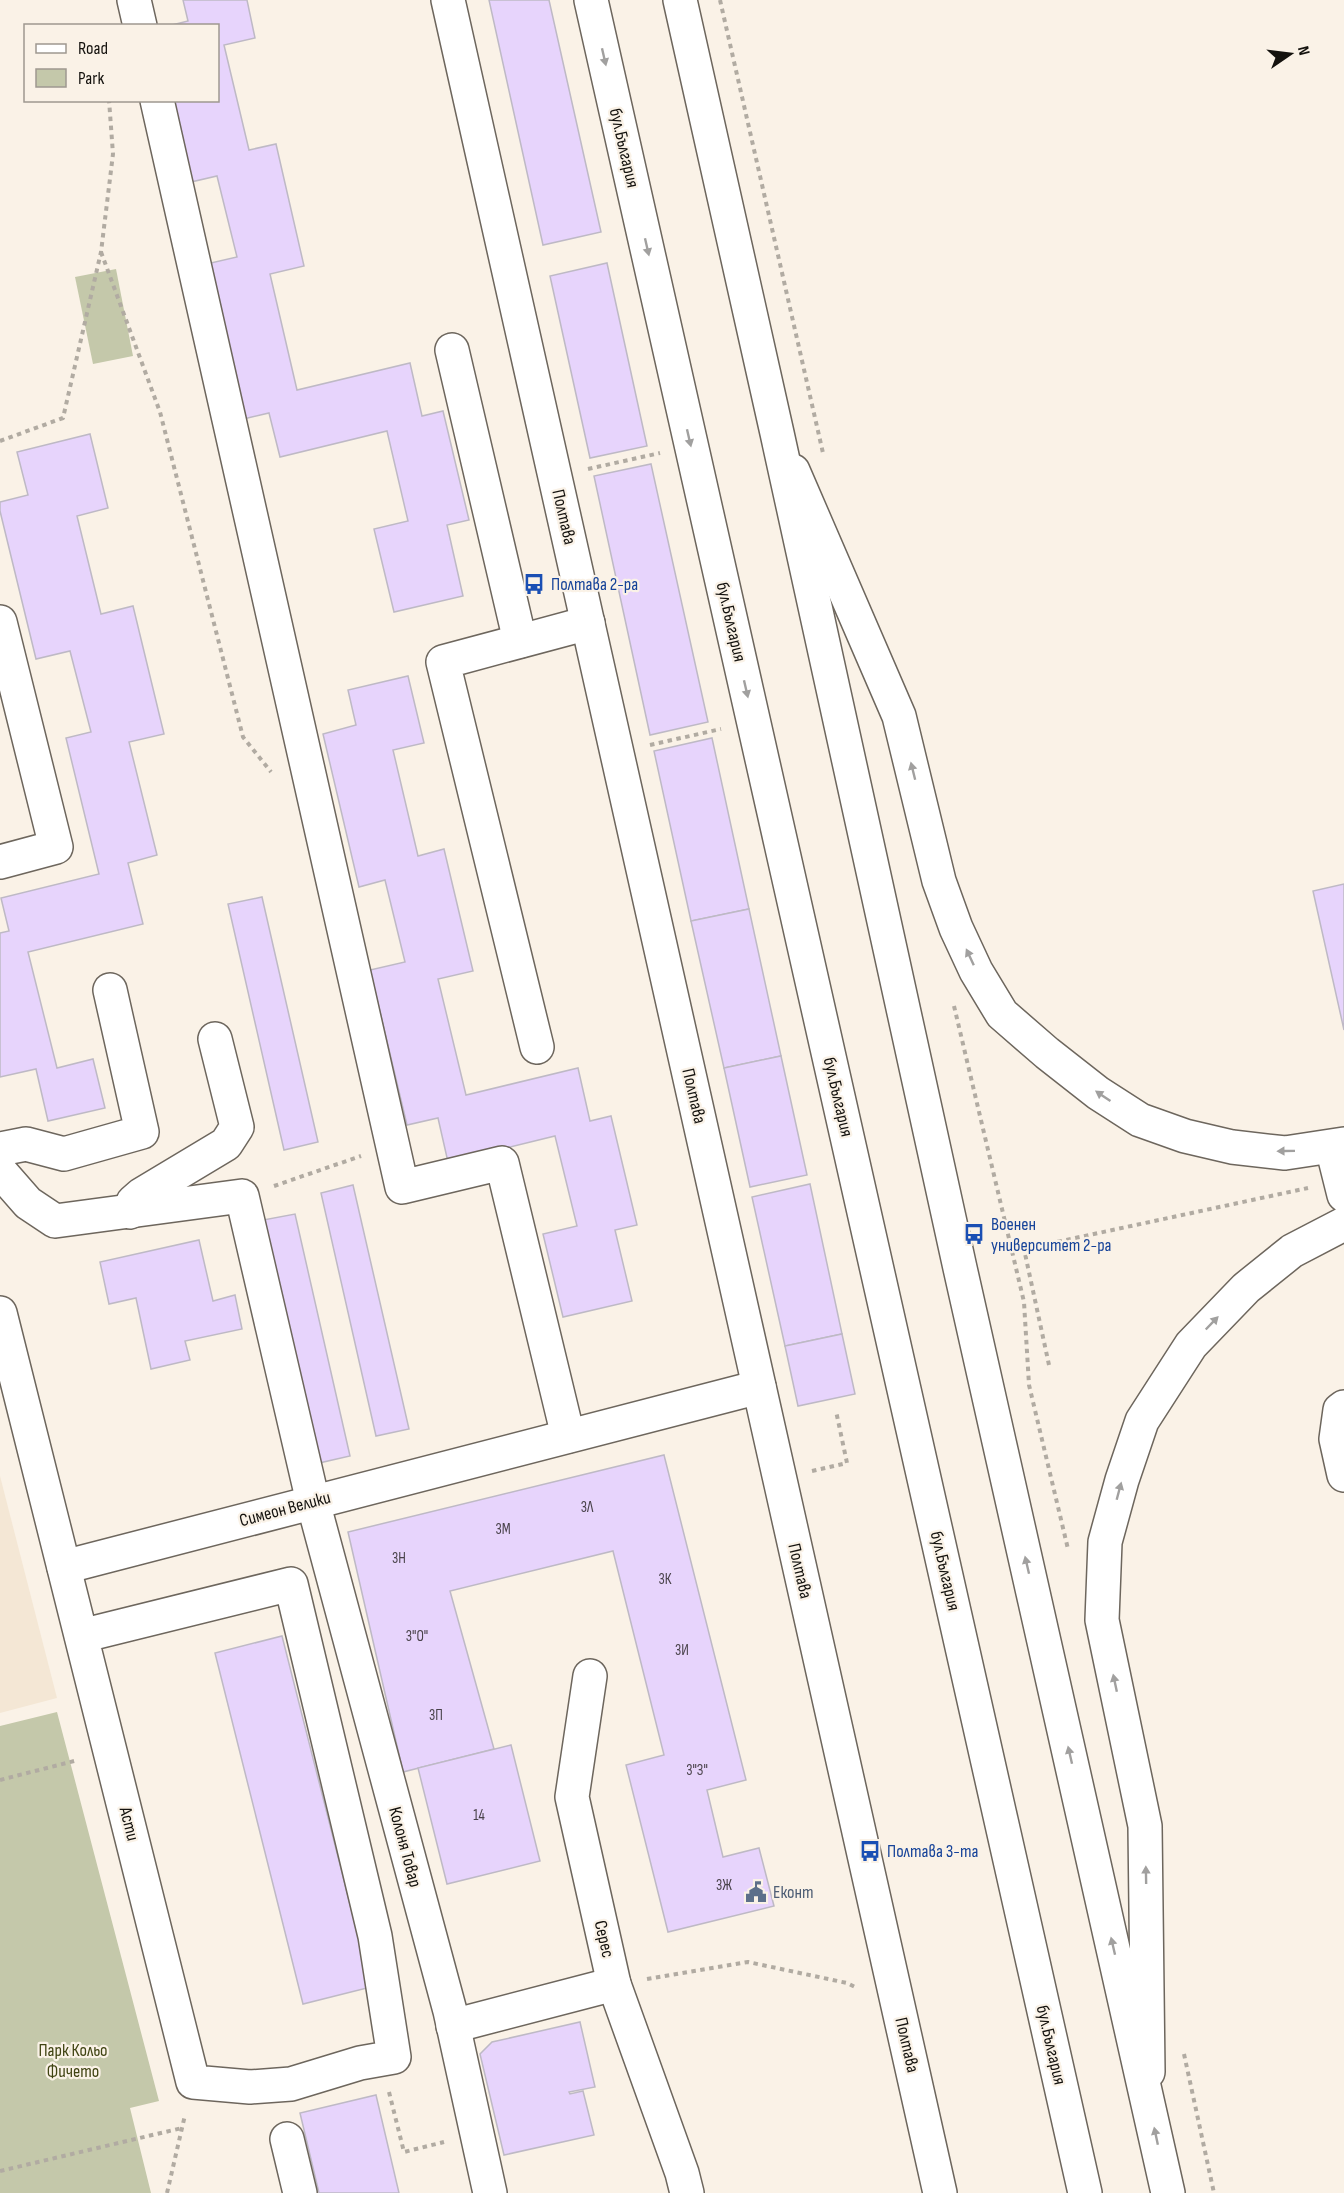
<svg xmlns="http://www.w3.org/2000/svg" width="1344" height="2193" font-family="'Sofia Sans Condensed',sans-serif">
<style>
.built{fill:#f4e7d5}
.green{fill:#c4c8aa}
.building{fill:#e7d4fc;stroke:#beb9c5;stroke-width:1.5}
.lines{fill:none;stroke-linecap:round;stroke-linejoin:round}
.minor-casing{stroke:#6d665d;stroke-width:36}
.major-casing{stroke:#6d665d;stroke-width:36}
.path{stroke:#b1aba2;stroke-width:4;stroke-dasharray:4.5 4.5;stroke-linecap:butt}
.minor{stroke:#fff;stroke-width:33}
.major{stroke:#fff;stroke-width:33}
.oneway{fill:#a1a09f}
.labels{text-anchor:middle;dominant-baseline:central;stroke-width:4.5;stroke-linejoin:round;paint-order:stroke}
.number-label{font-size:15px;fill:#49424a}
.street-label{font-size:18px;fill:#14120e;stroke:#faf2e7}
.transit-label{font-size:18px;fill:#164399;stroke:#faf2e7;text-anchor:start}
.service-label{font-size:18px;fill:#4e5e75;stroke:#faf2e7;text-anchor:start}
.park-label{font-size:18px;fill:#404413;stroke:#faf2e7}
</style>
<rect width="100%" height="100%" fill="#faf2e7"/>
<path class="built" d="M 0,1476 L 57,1698 L 0,1713 Z"/>
<g class="green">
<path d="M 116,269 L 133,356 L 93,364 L 75,277 Z"/>
<path d="M 57,1712 L 159,2101 L 130,2108 L 151,2193 L 0,2193 L 0,1726 Z"/>
</g>
<g class="building">
<path d="M 183,0 L 247,0 L 255,38 L 224,45 L 249,150 L 276,144 L 304,266 L 270,274 L 297,390 L 410,363 L 422,416 L 443,411 L 469,520 L 447,525 L 463,596 L 394,612 L 374,529 L 408,521 L 387,431 L 280,457 L 269,413 L 239,420 L 202,265 L 237,257 L 217,176 L 191,182 L 171,100 L 218,100 L 218,26 L 168,26 L 188,21 Z"/>
<path d="M 489,0 L 549,0 L 601,232 L 543,245 Z"/>
<path d="M 607,263 L 647,446 L 590,458 L 550,276 Z"/>
<path d="M 90,434 L 108,508 L 77,516 L 101,614 L 133,606 L 164,734 L 129,742 L 157,855 L 128,863 L 143,924 L 28,952 L 57,1068 L 93,1059 L 105,1108 L 48,1121 L 36,1069 L 0,1077 L 0,933 L 9,931 L 1,898 L 99,874 L 66,738 L 91,732 L 70,651 L 36,659 L 0,511 L 0,502 L 28,495 L 17,452 Z"/>
<path d="M 651,464 L 708,722 L 650,735 L 594,476 Z"/>
<path d="M 408,676 L 424,743 L 393,750 L 418,856 L 444,849 L 473,971 L 438,979 L 466,1095 L 578,1068 L 590,1121 L 611,1116 L 637,1225 L 615,1230 L 632,1301 L 563,1317 L 543,1234 L 577,1226 L 555,1136 L 448,1162 L 438,1118 L 407,1125 L 370,970 L 405,962 L 385,880 L 359,887 L 323,734 L 356,725 L 348,690 Z"/>
<path d="M 712,738 L 749,909 L 691,921 L 654,751 Z"/>
<path d="M 1344,884 L 1344,1030 L 1313,891 Z"/>
<path d="M 262,897 L 318,1142 L 284,1150 L 228,904 Z"/>
<path d="M 749,909 L 781,1056 L 724,1068 L 691,921 Z"/>
<path d="M 781,1056 L 807,1175 L 750,1187 L 724,1068 Z"/>
<path d="M 810,1184 L 842,1334 L 785,1346 L 752,1197 Z"/>
<path d="M 353,1185 L 409,1429 L 376,1436 L 321,1193 Z"/>
<path d="M 295,1214 L 350,1456 L 319,1463 L 263,1220 Z"/>
<path d="M 199,1240 L 213,1301 L 235,1295 L 242,1329 L 185,1341 L 190,1360 L 151,1369 L 136,1298 L 109,1304 L 100,1262 Z"/>
<path d="M 842,1334 L 855,1394 L 798,1406 L 785,1346 Z"/>
<path d="M 664,1455 L 746,1780 L 707,1790 L 723,1857 L 759,1848 L 774,1906 L 668,1932 L 626,1765 L 664,1755 L 613,1551 L 450,1591 L 494,1749 L 403,1772 L 348,1532 Z"/>
<path d="M 282,1636 L 371,1987 L 303,2004 L 215,1653 Z"/>
<path d="M 511,1745 L 540,1861 L 447,1884 L 418,1768 Z"/>
<path d="M 580,2022 L 595,2087 L 569,2092 L 570,2094 L 583,2091 L 594,2135 L 504,2155 L 480,2054 L 492,2042 Z"/>
<path d="M 376,2095 L 399,2193 L 319,2193 L 300,2113 Z"/>
</g>
<g class="lines">
<defs>
<g id="minor">
<path d="M 134,0 L 140,26"/>
<path d="M 448,0 L 940,2193"/>
<path d="M 157,100 L 402,1187 L 502,1163 L 568,1436"/>
<path d="M 452,350 L 520,641"/>
<path d="M 793,471 L 899,716 L 939,881 L 956,928 L 976,971 L 1002,1014 L 1047,1053 L 1098,1093 L 1140,1120 L 1185,1136 L 1232,1147 L 1285,1153 L 1344,1144"/>
<path d="M 0,622 L 56,847 L 0,862"/>
<path d="M 537,1047 L 443,662 L 588,623"/>
<path d="M 1332,1147 L 1344,1195"/>
<path d="M 0,1149 L 26,1144 L 64,1154 L 142,1132 L 110,990"/>
<path d="M 0,1171 L 28,1203 L 55,1221 L 242,1196 L 313,1502 L 450,2011 L 490,2193"/>
<path d="M 130,1212 L 133,1202 L 141,1195 L 226,1144 L 237,1127 L 215,1039"/>
<path d="M 0,1313 C 64,1569 129,1825 193,2082 L 250,2087 L 291,2084 L 360,2063 L 394,2057 L 375,1936 L 291,1584 L 81,1636"/>
<path d="M 1344,1407 L 1340,1410 L 1336,1439 L 1344,1475"/>
<path d="M 64,1567 L 759,1387"/>
<path d="M 590,1676 L 572,1797 L 614,1984 L 682,2173 L 687,2193"/>
<path d="M 453,2026 L 614,1984"/>
<path d="M 1148,2072 L 1145,1826 L 1102,1620 L 1105,1542 L 1122,1480 L 1142,1421 L 1191,1345 L 1246,1288 L 1292,1251 L 1344,1224"/>
<path d="M 287,2139 L 300,2193"/>
</g>
<g id="major">
<path d="M 591,0 L 1085,2193"/>
<path d="M 680,0 L 777,433 L 960,1268 L 1168,2193"/>
</g>
</defs>
<use href="#minor" class="minor-casing"/>
<use href="#major" class="major-casing"/>
<g class="path">
<path d="M 720,0 L 823,453"/>
<path d="M 101,252 L 160,412 L 243,737 L 271,772"/>
<path d="M 0,441 L 63,418 L 101,252 L 113,154 L 109,100"/>
<path d="M 588,469 L 660,453"/>
<path d="M 650,745 L 721,729"/>
<path d="M 954,1006 L 1024,1302 L 1029,1385 L 1068,1549"/>
<path d="M 274,1186 L 361,1156"/>
<path d="M 1049,1365 L 1024,1249 L 1308,1188"/>
<path d="M 812,1471 L 847,1463 L 836,1411"/>
<path d="M 0,1780 L 78,1760"/>
<path d="M 647,1979 L 748,1962 L 847,1983 L 857,1988"/>
<path d="M 1184,2054 L 1214,2193"/>
<path d="M 389,2092 L 404,2152 L 444,2142"/>
<path d="M 0,2171 L 182,2128"/>
<path d="M 167,2193 L 185,2115"/>
</g>
<use href="#minor" class="minor"/>
<use href="#major" class="major"/>
</g>
<defs><path id="oneway-solid" d="M-6-.8H1V-3.2L6.5 0L1 3.2V.8H-6Z" transform="scale(1.5)"/></defs>
<g class="oneway">
<use href="#oneway-solid" transform="translate(604 57) rotate(77)"/>
<use href="#oneway-solid" transform="translate(647 247) rotate(77)"/>
<use href="#oneway-solid" transform="translate(689 438) rotate(77)"/>
<use href="#oneway-solid" transform="translate(746 689) rotate(77)"/>
<use href="#oneway-solid" transform="translate(913 771) rotate(-104)"/>
<use href="#oneway-solid" transform="translate(970 957) rotate(-115)"/>
<use href="#oneway-solid" transform="translate(1103 1096) rotate(-146)"/>
<use href="#oneway-solid" transform="translate(1286 1151) rotate(179)"/>
<use href="#oneway-solid" transform="translate(1212 1323) rotate(-46)"/>
<use href="#oneway-solid" transform="translate(1119 1491) rotate(-75)"/>
<use href="#oneway-solid" transform="translate(1027 1565) rotate(-103)"/>
<use href="#oneway-solid" transform="translate(1115 1683) rotate(-102)"/>
<use href="#oneway-solid" transform="translate(1070 1755) rotate(-103)"/>
<use href="#oneway-solid" transform="translate(1146 1875) rotate(-91)"/>
<use href="#oneway-solid" transform="translate(1113 1946) rotate(-103)"/>
<use href="#oneway-solid" transform="translate(1156 2136) rotate(-102)"/>
</g>
<defs>
<symbol id="bus-bare" viewBox="-9 -9 18 18"><path d="M-5-6H5V4H4V6H2V4H-2V6H-4V4H-5ZM-3.5-4V0h7V-4ZM-3.5 1.2v1.5H-2V1.2ZM2 1.2v1.5H3.5V1.2Z" fill="#1a4fb4" stroke="#faf2e7" stroke-width="2.5" paint-order="stroke"/></symbol>
<symbol id="civic-bare" viewBox="-9 -9 18 18"><path d="M-.6-6.5H3V-4.5H.6V-3L4-1V1h2V6H-6V1h2V-1L-.6-3ZM-1.2 2.5V6h2.4V2.5Z" fill="#5c6f8a" stroke="#faf2e7" stroke-width="2.5" paint-order="stroke"/></symbol>
</defs>
<g fill-rule="evenodd">
<use href="#bus-bare" x="519" y="569" width="30" height="30"/>
<use href="#bus-bare" x="959" y="1219" width="30" height="30"/>
<use href="#bus-bare" x="855" y="1836" width="30" height="30"/>
<use href="#civic-bare" x="741" y="1877" width="30" height="30"/>
</g>
<g class="labels">
<g class="number-label">
<text x="587" y="1507">3Л</text>
<text x="503" y="1529">3М</text>
<text x="399" y="1558">3Н</text>
<text x="665" y="1579">3К</text>
<text x="417" y="1636">3"О"</text>
<text x="682" y="1650">3И</text>
<text x="436" y="1715">3П</text>
<text x="697" y="1770">3"З"</text>
<text x="479" y="1815">14</text>
<text x="724" y="1885">3Ж</text>
</g>
<g class="street-label">
<text transform="translate(624 148) rotate(77)">бул.България</text>
<text transform="translate(564 517) rotate(77)">Полтава</text>
<text transform="translate(731 622) rotate(77)">бул.България</text>
<text transform="translate(694 1096) rotate(77)">Полтава</text>
<text transform="translate(838 1097) rotate(77)">бул.България</text>
<text transform="translate(285 1509) rotate(-15)">Симеон Велики</text>
<text transform="translate(800 1571) rotate(77)">Полтава</text>
<text transform="translate(945 1571) rotate(77)">бул.България</text>
<text transform="translate(129 1824) rotate(76)">Асти</text>
<text transform="translate(405 1847) rotate(75)">Колоня Товар</text>
<text transform="translate(604 1939) rotate(77)">Серес</text>
<text transform="translate(907 2045) rotate(77)">Полтава</text>
<text transform="translate(1051 2045) rotate(77)">бул.България</text>
</g>
<g class="transit-label">
<text x="551" y="584">Полтава 2-ра</text>
<text x="991" y="1224">Военен<tspan x="991" dy="21">университет 2-ра</tspan></text>
<text x="887" y="1851">Полтава 3-та</text>
</g>
<g class="service-label">
<text x="773" y="1892">Еконт</text>
</g>
<g class="park-label">
<text x="73" y="2050">Парк Кольо<tspan x="73" dy="21">Фичето</tspan></text>
</g>
</g>
<rect x="24" y="24" width="195" height="78" fill="#faf2e7" stroke="#9e9890" stroke-width="1.5"/>
<rect x="36" y="44" width="30" height="9" fill="#ffffff" stroke="#9e9890" stroke-width="1.5"/>
<text x="78" y="54" font-size="18" fill="#14120e">Road</text>
<rect x="36" y="69" width="30" height="18" fill="#c4c8aa" stroke="#9e9890" stroke-width="1.5"/>
<text x="78" y="84" font-size="18" fill="#14120e">Park</text>
<g transform="translate(1290 54) rotate(76)" stroke="#faf2e7" stroke-width="4.5" paint-order="stroke">
<path d="M0-4.5L10 22L0 15L-10 22Z" fill="#14120e"/>
<text y="-9" font-size="16" font-weight="bold" text-anchor="middle" fill="#14120e">N</text>
</g>
</svg>
